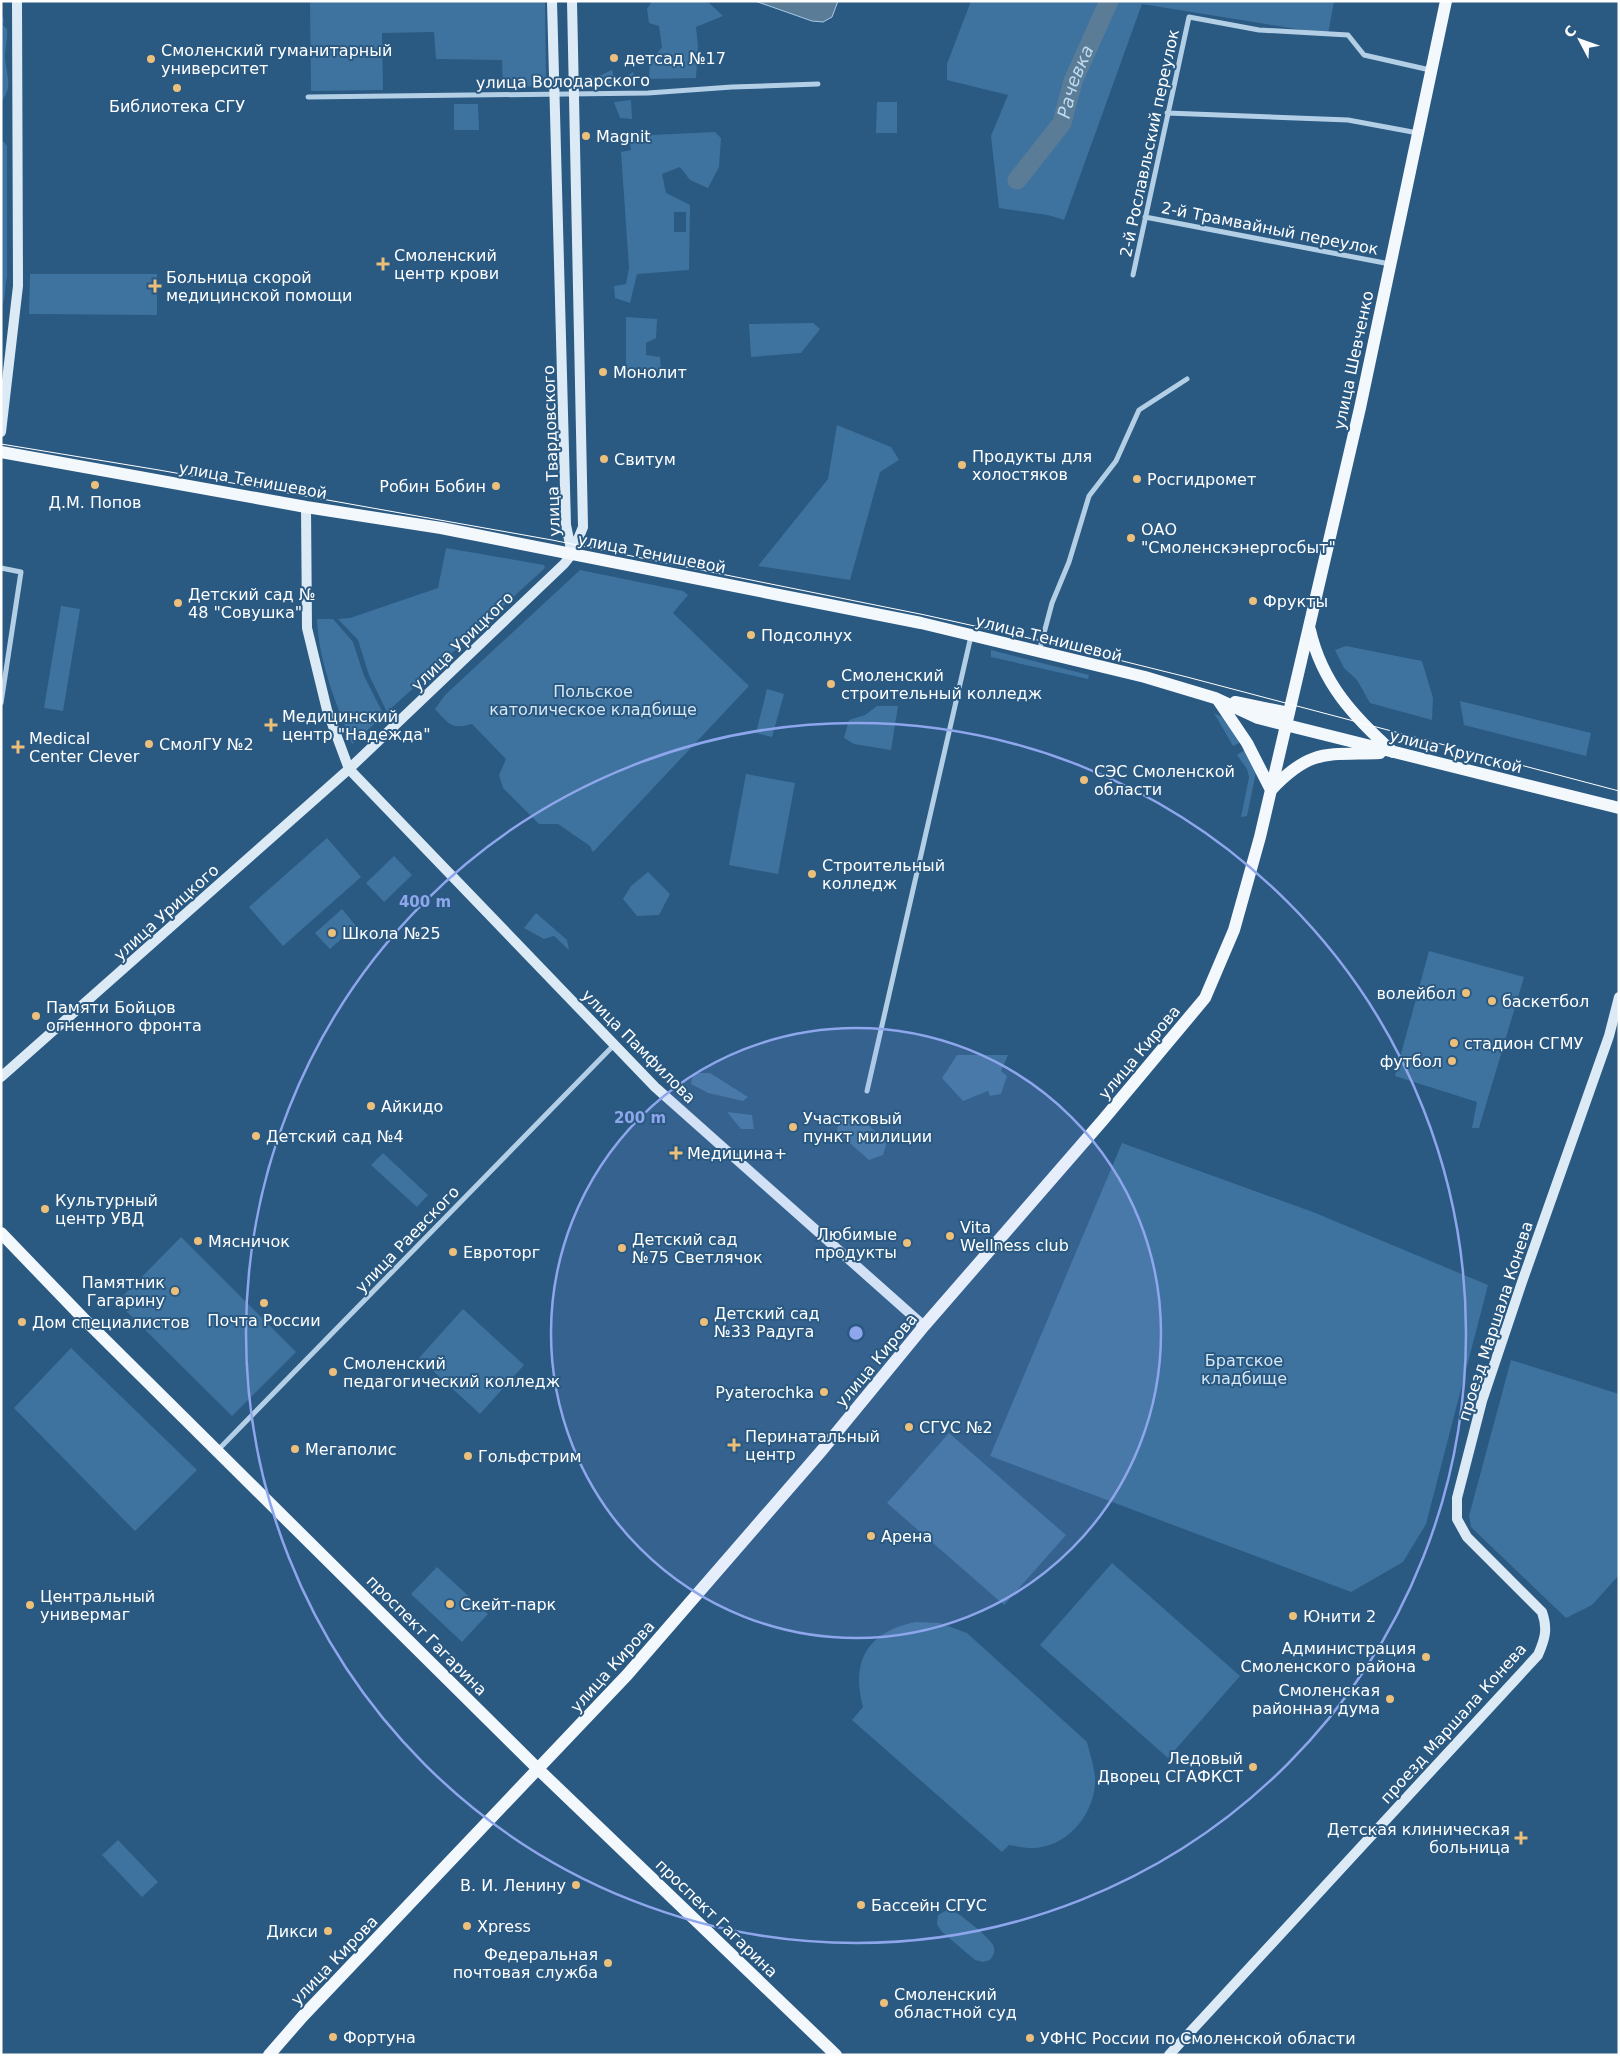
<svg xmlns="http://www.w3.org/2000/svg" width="1620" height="2056" viewBox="0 0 1620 2056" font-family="'DejaVu Sans',sans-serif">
	<rect width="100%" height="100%" fill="#2a5982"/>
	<path fill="#3f739f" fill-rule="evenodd" d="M 310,1 L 545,1 L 546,86 L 503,87 L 502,60 L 436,59 L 434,32 L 382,33 L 383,90 L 311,91 Z
		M 652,1 L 707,1 L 723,16 L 696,27 L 698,45 L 696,78 L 649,79 L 650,63 L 662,47 L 659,26 L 649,23 L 647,9 Z
		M 971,1 L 1334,1 L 1328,34 L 1142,4 L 1064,220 L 1048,215 L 999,208 L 991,136 L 1008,95 L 947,80 L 947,64 Z
		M 1,14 L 4,19 L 3,25 L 7,29 C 8,39 5,48 5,57 C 6,76 14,85 1,102 Z
		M 612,70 L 615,81 L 620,81 L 633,72 L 637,83 L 591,84 L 590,75 L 595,78 Z
		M 631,100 L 632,119 L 620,118 L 614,102 Z
		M 877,102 L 897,102 L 897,133 L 876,133 Z
		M 454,104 L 478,104 L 479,130 L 454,130 Z
		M 715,132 L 721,138 L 719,167 L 708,188 L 690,180 L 680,167 L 662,174 L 666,193 L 690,205 L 689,270 L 637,274 L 630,303 L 615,298 L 614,286 L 626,284 L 629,268 L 621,152 L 631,150 L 629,136 ZM 674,212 L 686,212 L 686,232 L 674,232 Z
		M 1,139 L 7,146 L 7,277 C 4,288 7,296 1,308 Z
		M 30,274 L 157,274 L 157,315 L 29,314 Z
		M 626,317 L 657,319 L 656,338 L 646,343 L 646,355 L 660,357 L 661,371 L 626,369 Z
		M 813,323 L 820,329 L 801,353 L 751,357 L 749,324 Z
		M 837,425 L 891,447 L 899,460 L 880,472 L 850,580 L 758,566 L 828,479 Z
		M 446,548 L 544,565 L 545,568 L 387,712 L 369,675 L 358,640 L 338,619 L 350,618 L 438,588 Z
		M 580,570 L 683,591 L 688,595 L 673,613 L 749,686 L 593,852 L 590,846 L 558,824 L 539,824 L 503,788 L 499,775 L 506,759 L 472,724 C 451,730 449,724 435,709 L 445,695 Z
		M 61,606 L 80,609 L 63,711 L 44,708 Z
		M 317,619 L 333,619 L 353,642 L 364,676 L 384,715 L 352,744 C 336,703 319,664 317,619 Z
		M 1346,646 L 1422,661 L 1433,698 L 1432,720 L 1370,703 L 1357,680 L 1344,668 L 1335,650 Z
		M 991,650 L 1089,675 L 1088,679 L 991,657 Z
		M 767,689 L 784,694 L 772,737 L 756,733 Z
		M 1460,701 L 1591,733 L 1586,756 L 1464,725 Z
		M 877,706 L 898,706 L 891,750 L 854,744 L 844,738 L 849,720 L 865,715 Z
		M 1214,713 L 1222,717 L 1241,742 L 1233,746 Z
		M 1245,750 L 1256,772 L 1247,816 L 1241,817 L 1249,777 L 1247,769 L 1237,755 Z
		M 746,774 L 795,783 L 778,874 L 729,865 Z
		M 327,838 L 361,877 L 283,946 L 249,907 Z
		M 394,856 L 412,875 L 384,902 L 366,883 Z
		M 648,872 L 670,894 L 659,915 L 637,916 L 623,899 L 631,886 Z
		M 342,909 L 356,926 L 330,949 L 315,933 Z
		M 536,913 L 567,940 L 569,950 L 554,936 L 544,939 L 524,928 Z
		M 1429,951 L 1524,977 L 1479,1128 L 1472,1128 L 1477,1102 L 1395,1076 Z
		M 957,1055 L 1008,1055 L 1001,1071 L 1007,1076 L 1001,1094 L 990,1096 L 988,1091 L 963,1101 L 942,1078 Z
		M 693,1073 L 710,1073 L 748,1097 L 743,1101 L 708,1093 L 691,1084 Z
		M 727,1112 L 752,1115 L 754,1129 L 741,1129 Z
		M 855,1113 L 887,1142 L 883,1155 L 869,1160 L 837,1132 L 839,1119 Z
		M 1122,1143 L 1313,1212 L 1488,1285 L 1426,1524 L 1403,1562 L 1351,1592 L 990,1456 Z
		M 383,1153 L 428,1195 L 417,1207 L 371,1165 Z
		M 181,1237 L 296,1352 L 232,1416 L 117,1302 Z
		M 463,1309 L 524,1365 L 480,1414 L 419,1358 Z
		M 71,1348 L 197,1470 L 135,1531 L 14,1408 Z
		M 1511,1360 L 1619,1394 L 1619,1575 L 1592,1605 L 1566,1618 L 1471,1527 L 1469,1516 Z
		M 949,1433 L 1066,1535 L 1004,1605 L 887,1503 Z
		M 1112,1563 L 1240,1676 L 1168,1758 L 1040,1645 Z
		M 437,1567 L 488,1614 L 462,1642 L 411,1594 Z
		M 916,1622 L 940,1623 L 967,1633 L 1087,1742 C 1090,1755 1096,1771 1095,1784 C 1093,1816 1066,1848 1032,1848 C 1025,1848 1016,1846 1009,1845 L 1002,1852 L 852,1720 L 863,1707 C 850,1660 869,1631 916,1622 Z
		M 118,1840 L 158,1882 L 142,1897 L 102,1855 Z
		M 949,1909 C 957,1911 989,1937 993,1945 C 996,1950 994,1955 990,1960 L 983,1962 L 975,1960 L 941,1931 L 937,1924 L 938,1915 Z"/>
	<path fill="#5a7c97" stroke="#a8cbe6" d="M 755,1 L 838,1 L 832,17 L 823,22 L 812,21 Z"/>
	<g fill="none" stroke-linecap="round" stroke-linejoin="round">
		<path stroke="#5a7c97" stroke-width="19" id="s1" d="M 1017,180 L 1062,123 L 1073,81 L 1109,1"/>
		<path stroke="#b3cfe6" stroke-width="5" d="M 308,97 L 648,93 L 732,87 L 818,84
			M 1167,113 L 1348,120 L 1418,133
			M 1145,217 L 1390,264
			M 1133,275 L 1189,17 L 1259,30 L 1348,35 L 1364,55 L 1430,70
			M 1,568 L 21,572 L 1,703
			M 1039,652 L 1052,603 L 1069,562 L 1089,496 L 1116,461 L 1139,410 L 1187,379
			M 867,1091 L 971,636
			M 218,1450 L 614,1045"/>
		<path stroke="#dceaf6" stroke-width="10" d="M 552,1 L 566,525 L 572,554
			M 1,432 L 18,286 L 17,1
			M 306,507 L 307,628 L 327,710 L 349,769 L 655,1087 L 924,1326
			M 1,1077 L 349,769 L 564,564 L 572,554 L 583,527 L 572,1
			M 1169,2055 L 1538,1655 C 1545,1639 1548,1629 1542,1612 L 1467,1537 L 1457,1519 L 1457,1498 L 1482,1401 L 1522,1282 L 1609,1036 L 1619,997"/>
		<path stroke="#f3f8fd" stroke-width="12" d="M 1,452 L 306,507 L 441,528 L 921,623 L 1145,677 L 1215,698 L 1258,718 L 1619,808
			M 1310,630 C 1322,683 1354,717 1393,752
			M 1218,700 L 1247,743 L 1271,790
			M 1235,702 L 1289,713
			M 1272,789 C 1311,748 1327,755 1380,753
			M 1,1233 L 83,1318 L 538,1769 L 836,2055
			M 269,2055 L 303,2016 L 627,1675 L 823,1449 L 924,1326 L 1103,1120 L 1205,998 L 1234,930 L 1260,837 L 1360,408 L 1446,1"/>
		<path stroke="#fff" stroke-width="1" d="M 1,444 L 159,470 L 552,540 L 925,615 L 1042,641 L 1187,677 L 1619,791"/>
	</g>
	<circle cx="856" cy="1333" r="305" fill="#8ea6ec" fill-opacity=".12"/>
	<g fill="none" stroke="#8ea6ec" stroke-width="2.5">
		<circle cx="856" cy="1333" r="305"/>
		<circle cx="856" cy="1333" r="610"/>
	</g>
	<g fill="#ecbf7b" stroke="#2a5982" stroke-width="2">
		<circle cx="614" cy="58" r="5"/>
		<circle cx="151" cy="59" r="5"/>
		<circle cx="177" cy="88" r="5"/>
		<circle cx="586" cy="136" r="5"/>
		<path d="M380.5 256.5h5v5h5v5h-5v5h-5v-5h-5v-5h5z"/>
		<path d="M152.5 278.5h5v5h5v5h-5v5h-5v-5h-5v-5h5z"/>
		<circle cx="603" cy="372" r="5"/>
		<circle cx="604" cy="459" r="5"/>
		<circle cx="962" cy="465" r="5"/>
		<circle cx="1137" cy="479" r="5"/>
		<circle cx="95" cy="485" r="5"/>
		<circle cx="496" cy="486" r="5"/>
		<circle cx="1131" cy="538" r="5"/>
		<circle cx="1253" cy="601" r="5"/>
		<circle cx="178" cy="603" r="5"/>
		<circle cx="751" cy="635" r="5"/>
		<circle cx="831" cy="684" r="5"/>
		<path d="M268.5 717.5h5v5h5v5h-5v5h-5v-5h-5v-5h5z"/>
		<circle cx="149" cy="744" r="5"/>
		<path d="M15.5 739.5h5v5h5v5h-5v5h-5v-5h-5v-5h5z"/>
		<circle cx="1084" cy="780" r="5"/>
		<circle cx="812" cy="874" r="5"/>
		<circle cx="332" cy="933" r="5"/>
		<circle cx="1466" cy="993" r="5"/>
		<circle cx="1492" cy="1001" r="5"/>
		<circle cx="36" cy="1016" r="5"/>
		<circle cx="1454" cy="1043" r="5"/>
		<circle cx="1452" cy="1061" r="5"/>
		<circle cx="371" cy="1106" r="5"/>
		<circle cx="793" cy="1127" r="5"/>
		<circle cx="256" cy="1136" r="5"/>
		<path d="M673.5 1145.5h5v5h5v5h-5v5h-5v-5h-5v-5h5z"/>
		<circle cx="45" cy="1209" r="5"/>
		<circle cx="950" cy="1236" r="5"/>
		<circle cx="198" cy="1241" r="5"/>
		<circle cx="907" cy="1243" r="5"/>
		<circle cx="622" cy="1248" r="5"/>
		<circle cx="453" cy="1252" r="5"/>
		<circle cx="175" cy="1291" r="5"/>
		<circle cx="264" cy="1303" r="5"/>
		<circle cx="22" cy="1322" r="5"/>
		<circle cx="704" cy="1322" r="5"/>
		<circle cx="333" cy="1372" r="5"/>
		<circle cx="824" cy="1392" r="5"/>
		<circle cx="909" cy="1427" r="5"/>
		<path d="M731.5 1437.5h5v5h5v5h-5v5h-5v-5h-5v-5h5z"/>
		<circle cx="295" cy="1449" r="5"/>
		<circle cx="468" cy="1456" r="5"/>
		<circle cx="871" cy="1536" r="5"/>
		<circle cx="450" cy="1604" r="5"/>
		<circle cx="30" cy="1605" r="5"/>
		<circle cx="1293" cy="1616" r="5"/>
		<circle cx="1426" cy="1657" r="5"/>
		<circle cx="1390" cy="1699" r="5"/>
		<circle cx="1253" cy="1767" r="5"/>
		<path d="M1518.5 1830.5h5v5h5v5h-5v5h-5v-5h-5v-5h5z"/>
		<circle cx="576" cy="1885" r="5"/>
		<circle cx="861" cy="1905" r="5"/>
		<circle cx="467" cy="1926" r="5"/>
		<circle cx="328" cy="1931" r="5"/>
		<circle cx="608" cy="1963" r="5"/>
		<circle cx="884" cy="2003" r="5"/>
		<circle cx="333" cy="2037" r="5"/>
		<circle cx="1030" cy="2038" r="5"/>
	</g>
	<g text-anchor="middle" stroke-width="4" stroke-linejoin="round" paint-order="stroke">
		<g font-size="16" fill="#fff" stroke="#2a5982" text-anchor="start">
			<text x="161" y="56">Смоленский гуманитарный<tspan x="161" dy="18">университет</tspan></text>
			<text x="624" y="64">детсад №17</text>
			<text x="177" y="112" text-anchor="middle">Библиотека СГУ</text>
			<text x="596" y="142">Magnit</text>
			<text x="394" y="261">Смоленский<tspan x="394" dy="18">центр крови</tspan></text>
			<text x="166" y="283">Больница скорой<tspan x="166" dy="18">медицинской помощи</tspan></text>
			<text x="613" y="378">Монолит</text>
			<text x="972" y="462">Продукты для<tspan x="972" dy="18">холостяков</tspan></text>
			<text x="614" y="465">Свитум</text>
			<text x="1147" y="485">Росгидромет</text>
			<text x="486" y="492" text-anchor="end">Робин Бобин</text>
			<text x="95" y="508" text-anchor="middle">Д.М. Попов</text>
			<text x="1141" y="535">ОАО<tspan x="1141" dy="18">"Смоленскэнергосбыт"</tspan></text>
			<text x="188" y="600">Детский сад №<tspan x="188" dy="18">48 "Совушка"</tspan></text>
			<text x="1263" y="607">Фрукты</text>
			<text x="761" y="641">Подсолнух</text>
			<text x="841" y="681">Смоленский<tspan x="841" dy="18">строительный колледж</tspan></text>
			<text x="282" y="722">Медицинский<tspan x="282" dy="18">центр "Надежда"</tspan></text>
			<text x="29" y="744">Medical<tspan x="29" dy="18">Center Clever</tspan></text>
			<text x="159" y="750">СмолГУ №2</text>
			<text x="1094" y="777">СЭС Смоленской<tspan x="1094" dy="18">области</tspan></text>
			<text x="822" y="871">Строительный<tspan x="822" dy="18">колледж</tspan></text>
			<text x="342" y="939">Школа №25</text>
			<text x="1456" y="999" text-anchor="end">волейбол</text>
			<text x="1502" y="1007">баскетбол</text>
			<text x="46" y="1013">Памяти Бойцов<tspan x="46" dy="18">огненного фронта</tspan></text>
			<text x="1464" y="1049">стадион СГМУ</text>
			<text x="1442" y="1067" text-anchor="end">футбол</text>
			<text x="381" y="1112">Айкидо</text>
			<text x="803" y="1124">Участковый<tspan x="803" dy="18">пункт милиции</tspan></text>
			<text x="266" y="1142">Детский сад №4</text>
			<text x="687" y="1159">Медицина+</text>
			<text x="55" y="1206">Культурный<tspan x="55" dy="18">центр УВД</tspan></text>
			<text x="960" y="1233">Vita<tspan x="960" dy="18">Wellness club</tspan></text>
			<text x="897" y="1240" text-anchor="end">Любимые<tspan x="897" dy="18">продукты</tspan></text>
			<text x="632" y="1245">Детский сад<tspan x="632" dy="18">№75 Светлячок</tspan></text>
			<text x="208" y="1247">Мясничок</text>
			<text x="463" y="1258">Евроторг</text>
			<text x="165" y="1288" text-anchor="end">Памятник<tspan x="165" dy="18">Гагарину</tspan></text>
			<text x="714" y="1319">Детский сад<tspan x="714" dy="18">№33 Радуга</tspan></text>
			<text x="264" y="1326" text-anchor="middle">Почта России</text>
			<text x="32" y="1328">Дом специалистов</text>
			<text x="343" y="1369">Смоленский<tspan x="343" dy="18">педагогический колледж</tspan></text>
			<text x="814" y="1398" text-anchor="end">Pyaterochka</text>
			<text x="919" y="1433">СГУС №2</text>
			<text x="745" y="1442">Перинатальный<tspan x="745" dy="18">центр</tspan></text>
			<text x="305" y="1455">Мегаполис</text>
			<text x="478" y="1462">Гольфстрим</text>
			<text x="881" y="1542">Арена</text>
			<text x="40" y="1602">Центральный<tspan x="40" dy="18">универмаг</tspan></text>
			<text x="460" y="1610">Скейт-парк</text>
			<text x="1303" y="1622">Юнити 2</text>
			<text x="1416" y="1654" text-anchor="end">Администрация<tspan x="1416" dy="18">Смоленского района</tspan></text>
			<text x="1380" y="1696" text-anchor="end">Смоленская<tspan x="1380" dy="18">районная дума</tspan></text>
			<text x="1243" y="1764" text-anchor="end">Ледовый<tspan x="1243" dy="18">Дворец СГАФКСТ</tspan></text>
			<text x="1510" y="1835" text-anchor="end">Детская клиническая<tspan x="1510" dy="18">больница</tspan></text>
			<text x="566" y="1891" text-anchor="end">В. И. Ленину</text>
			<text x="871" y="1911">Бассейн СГУС</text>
			<text x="477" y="1932">Xpress</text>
			<text x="318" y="1937" text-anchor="end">Дикси</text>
			<text x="598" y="1960" text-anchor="end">Федеральная<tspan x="598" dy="18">почтовая служба</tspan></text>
			<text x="894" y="2000">Смоленский<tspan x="894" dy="18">областной суд</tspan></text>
			<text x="343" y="2043">Фортуна</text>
			<text x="1040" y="2044">УФНС России по Смоленской области</text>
		</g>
		<g font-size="16" fill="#fff" stroke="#2a5982">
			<text transform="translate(563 81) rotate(-1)" y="6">улица Володарского</text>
			<text transform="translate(1149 143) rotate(-78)" y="6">2-й Рославльский переулок</text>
			<text transform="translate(1270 228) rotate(11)" y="6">2-й Трамвайный переулок</text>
			<text transform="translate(1353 360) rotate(-78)" y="6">улица Шевченко</text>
			<text transform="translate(551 451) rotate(-92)" y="6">улица Твардовского</text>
			<text transform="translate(253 480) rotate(10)" y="6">улица Тенишевой</text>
			<text transform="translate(652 553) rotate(11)" y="6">улица Тенишевой</text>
			<text transform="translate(1049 638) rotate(14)" y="6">улица Тенишевой</text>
			<text transform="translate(462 641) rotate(-44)" y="6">улица Урицкого</text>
			<text transform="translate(1456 751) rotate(14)" y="6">улица Крупской</text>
			<text transform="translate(166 912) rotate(-42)" y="6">улица Урицкого</text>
			<text transform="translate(639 1046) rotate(45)" y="6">улица Памфилова</text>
			<text transform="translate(1139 1052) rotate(-50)" y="6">улица Кирова</text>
			<text transform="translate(407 1239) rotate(-46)" y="6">улица Раевского</text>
			<text transform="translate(1495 1321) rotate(-72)" y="6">проезд Маршала Конева</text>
			<text transform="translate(876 1360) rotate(-50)" y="6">улица Кирова</text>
			<text transform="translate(427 1635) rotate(45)" y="6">проспект Гагарина</text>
			<text transform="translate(612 1666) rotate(-48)" y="6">улица Кирова</text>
			<text transform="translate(1453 1723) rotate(-48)" y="6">проезд Маршала Конева</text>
			<text transform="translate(717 1918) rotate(44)" y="6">проспект Гагарина</text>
			<text transform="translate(334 1960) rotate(-46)" y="6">улица Кирова</text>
		</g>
		<g font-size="16" fill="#d6e7f5" stroke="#2a5982">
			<text x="593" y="697">Польское<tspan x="593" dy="18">католическое кладбище</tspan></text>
			<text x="1244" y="1366">Братское<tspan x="1244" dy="18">кладбище</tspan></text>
		</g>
		<g font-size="18" font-style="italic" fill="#bed9ed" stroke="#2a5982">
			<text dy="6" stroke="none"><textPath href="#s1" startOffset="116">Рачевка</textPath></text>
		</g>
	</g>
	<circle cx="856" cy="1333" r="8" fill="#8ea6ec" stroke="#2a5982" stroke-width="2.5"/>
	<g font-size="15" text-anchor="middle" font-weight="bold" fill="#8ea6ec" stroke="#2a5982" stroke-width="4" stroke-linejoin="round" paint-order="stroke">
		<text x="425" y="907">400 m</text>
		<text x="640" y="1123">200 m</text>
	</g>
	<rect width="1620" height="2056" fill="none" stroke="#ffffff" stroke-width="5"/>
	<g transform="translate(1580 40) rotate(311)" stroke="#2a5982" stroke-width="4" paint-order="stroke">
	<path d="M0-4L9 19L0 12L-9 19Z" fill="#ffffff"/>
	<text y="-8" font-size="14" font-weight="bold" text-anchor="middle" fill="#ffffff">С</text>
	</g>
</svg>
